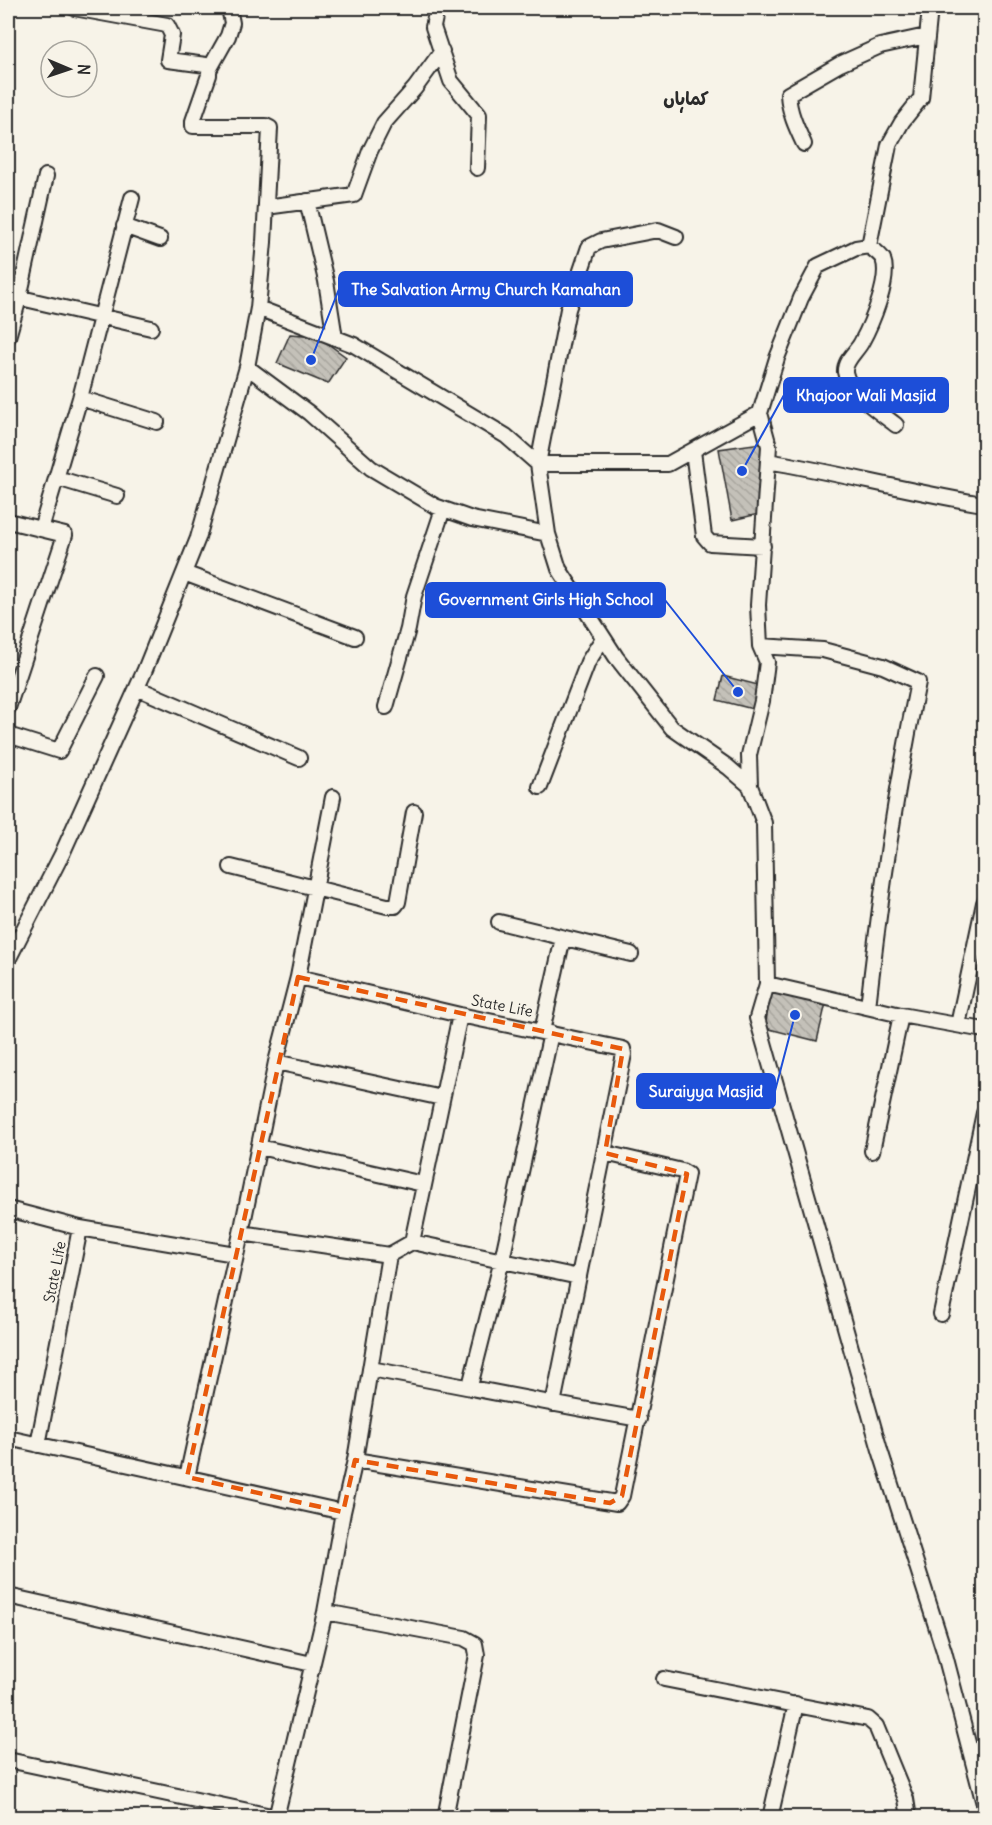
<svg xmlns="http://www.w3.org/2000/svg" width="992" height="1825" viewBox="0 0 992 1825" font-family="Delius,'Playpen Sans Arabic',sans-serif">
	<defs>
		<pattern id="building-back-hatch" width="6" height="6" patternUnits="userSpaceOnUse" patternTransform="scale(1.5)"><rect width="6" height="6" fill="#c4c1b9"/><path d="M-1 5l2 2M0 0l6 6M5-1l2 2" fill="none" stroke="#a9a69f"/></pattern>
	</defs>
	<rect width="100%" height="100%" fill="#f7f3e8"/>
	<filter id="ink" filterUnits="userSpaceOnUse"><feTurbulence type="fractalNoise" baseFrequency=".0167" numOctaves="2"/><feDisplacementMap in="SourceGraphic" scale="12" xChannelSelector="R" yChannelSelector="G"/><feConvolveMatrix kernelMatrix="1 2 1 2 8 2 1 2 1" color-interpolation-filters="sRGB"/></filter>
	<g filter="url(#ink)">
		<path fill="url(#building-back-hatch)" stroke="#2b2b2b" stroke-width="1.5" d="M 290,334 L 317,336 L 346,357 L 328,384 L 277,363 Z
			M 761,443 L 764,451 L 759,514 L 732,520 L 719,449 Z
			M 723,676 L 758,685 L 753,709 L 717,700 Z
			M 771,990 L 826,1003 L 817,1041 L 765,1028 Z"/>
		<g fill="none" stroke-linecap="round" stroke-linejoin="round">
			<g stroke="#2b2b2b" stroke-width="18">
				<path id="street" d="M 74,8 L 167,25 L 172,35 L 168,60 L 206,65 L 209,70
					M 437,8 L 433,27 L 451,81 L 479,115 L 477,168
					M 804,144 C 796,127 789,112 788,94 L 840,64 L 880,46 L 926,36
					M 307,201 L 326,281 L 335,338
					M 266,207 L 354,195 L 370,151 L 384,123 L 415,88 L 442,51
					M 124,226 L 160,239
					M 676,237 L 658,230 L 601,241 L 589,247 L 568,309 L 538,464 L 668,464 L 760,413
					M 869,246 L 889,145 L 902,122 L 921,98 L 930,8
					M 8,295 L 151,328
					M 258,308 L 354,345 L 506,436 L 538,464 L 548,534 L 559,569 L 616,657 L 672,728 L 728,767 L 750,786 L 764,823 L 767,984 L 757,1018 L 880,1450 L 944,1651 L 984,1804
					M 8,337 L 19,298 L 46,176
					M 247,367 L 309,413 L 371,468 L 435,506 L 472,519 L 548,534
					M 80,398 L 157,422
					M 693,451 L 704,536 L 710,543 L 763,546
					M 768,461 C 838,473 907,491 977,503
					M 57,478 L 117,496
					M 8,521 L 65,535 L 8,708
					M 41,529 L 80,398 L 132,198
					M 184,573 L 355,637
					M 760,646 L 823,650 L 883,666 L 918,682 C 896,789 880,898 868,1007
					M 137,688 L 299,758
					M 386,707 L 408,629 L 414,596 L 443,509
					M 8,735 L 59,751 L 97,676
					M 750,786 L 749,755 L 762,701 L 767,662 L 760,646 L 758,605 L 769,446 L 760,413 L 777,358 L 801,298 L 818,266 L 856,248 L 869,246 C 874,250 880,254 883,259 C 891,279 871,325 861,343 C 856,352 844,361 845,372 C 848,392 881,413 896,425
					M 540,787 L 588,662 L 603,638
					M 231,867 L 387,906 L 395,906 L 398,902 L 414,812
					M 499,922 L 631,954
					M 8,960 L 62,854 L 144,672 L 198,538 L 247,367 L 258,308 L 264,242 L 270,128 L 266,126 L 193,126 L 193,121 L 209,75 L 209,70 L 228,36 L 232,23 L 229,8
					M 298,977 L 460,1015 L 623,1049 L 624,1054 L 553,1404
					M 767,984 L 901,1015 L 984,1030
					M 958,1025 L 984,903
					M 542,1031 L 563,938
					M 276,1062 L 442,1098
					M 259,1147 L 423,1184
					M 872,1151 L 901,1015
					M 8,1209 L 80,1228 L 235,1254
					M 241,1233 L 389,1255
					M 412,1242 L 460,1015
					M 941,1314 L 984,1113
					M 370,1369 C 460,1385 549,1404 639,1419
					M 470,1386 L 502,1260 L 551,1033
					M 8,1438 L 343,1512
					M 38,1445 L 80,1228
					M 355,1460 L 617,1503 L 622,1496 L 687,1174 L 682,1171 L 605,1153
					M 187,1477 L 241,1233 L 276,1062 L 298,977 L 333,797
					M 8,1596 L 312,1664
					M 325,1612 L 464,1638 L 475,1644 L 477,1655 L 445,1818
					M 664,1679 L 868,1719 L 876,1726 L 906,1799 L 909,1818
					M 8,1760 L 276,1817
					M 276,1818 L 325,1612 L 343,1512 L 355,1460 L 389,1255 L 412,1242 L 579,1277
					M 770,1818 L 796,1704"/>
			</g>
			<use href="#street" stroke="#f7f3e8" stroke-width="14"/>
		</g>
	</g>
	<path fill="none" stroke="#e8590c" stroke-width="4.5" stroke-dasharray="12 8" stroke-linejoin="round" d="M 298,977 L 623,1049 L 605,1153 L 687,1174 L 622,1496 L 610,1503 L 355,1460 L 343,1512 L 187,1477 Z"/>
	<g text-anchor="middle" stroke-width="5" stroke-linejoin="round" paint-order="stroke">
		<g font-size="15" fill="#2b2b2b" stroke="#f7f3e8">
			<text transform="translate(502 1006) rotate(11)" y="5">State Life</text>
			<text transform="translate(55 1272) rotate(-79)" y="5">State Life</text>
		</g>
		<g font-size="18" font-weight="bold" fill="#2b2b2b" stroke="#f7f3e8">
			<text x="686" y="105">کماہاں</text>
		</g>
	</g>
	<path fill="none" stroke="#1d4ed8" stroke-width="2" d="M311 360L339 289M742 471L784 395M738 692L665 600M795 1015L775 1091"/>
	<g fill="#1d4ed8" stroke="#f7f3e8" stroke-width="2">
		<circle cx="311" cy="360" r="6"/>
		<circle cx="742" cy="471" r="6"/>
		<circle cx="738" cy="692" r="6"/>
		<circle cx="795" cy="1015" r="6"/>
	</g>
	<g fill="#1d4ed8" stroke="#1d4ed8" stroke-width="2">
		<rect x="339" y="272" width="293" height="34" rx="6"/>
		<rect x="784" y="378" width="164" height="34" rx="6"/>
		<rect x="426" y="583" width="239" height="34" rx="6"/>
		<rect x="637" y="1074" width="138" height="34" rx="6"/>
	</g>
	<g font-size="16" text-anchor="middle" font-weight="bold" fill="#fff">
		<text x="486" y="295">The Salvation Army Church Kamahan</text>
		<text x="866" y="401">Khajoor Wali Masjid</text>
		<text x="546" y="605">Government Girls High School</text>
		<text x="706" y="1097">Suraiyya Masjid</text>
	</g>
	<rect width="992" height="1825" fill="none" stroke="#f7f3e8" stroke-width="30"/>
	<rect x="15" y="15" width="962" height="1795" fill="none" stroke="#2b2b2b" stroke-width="2" filter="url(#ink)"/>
	<g transform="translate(69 69) rotate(92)"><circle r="28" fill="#f7f3e8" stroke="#a5a39c" stroke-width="1.5"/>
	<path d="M0-4.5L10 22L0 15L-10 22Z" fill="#2b2b2b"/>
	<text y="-9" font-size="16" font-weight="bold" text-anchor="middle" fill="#2b2b2b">N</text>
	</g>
</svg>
